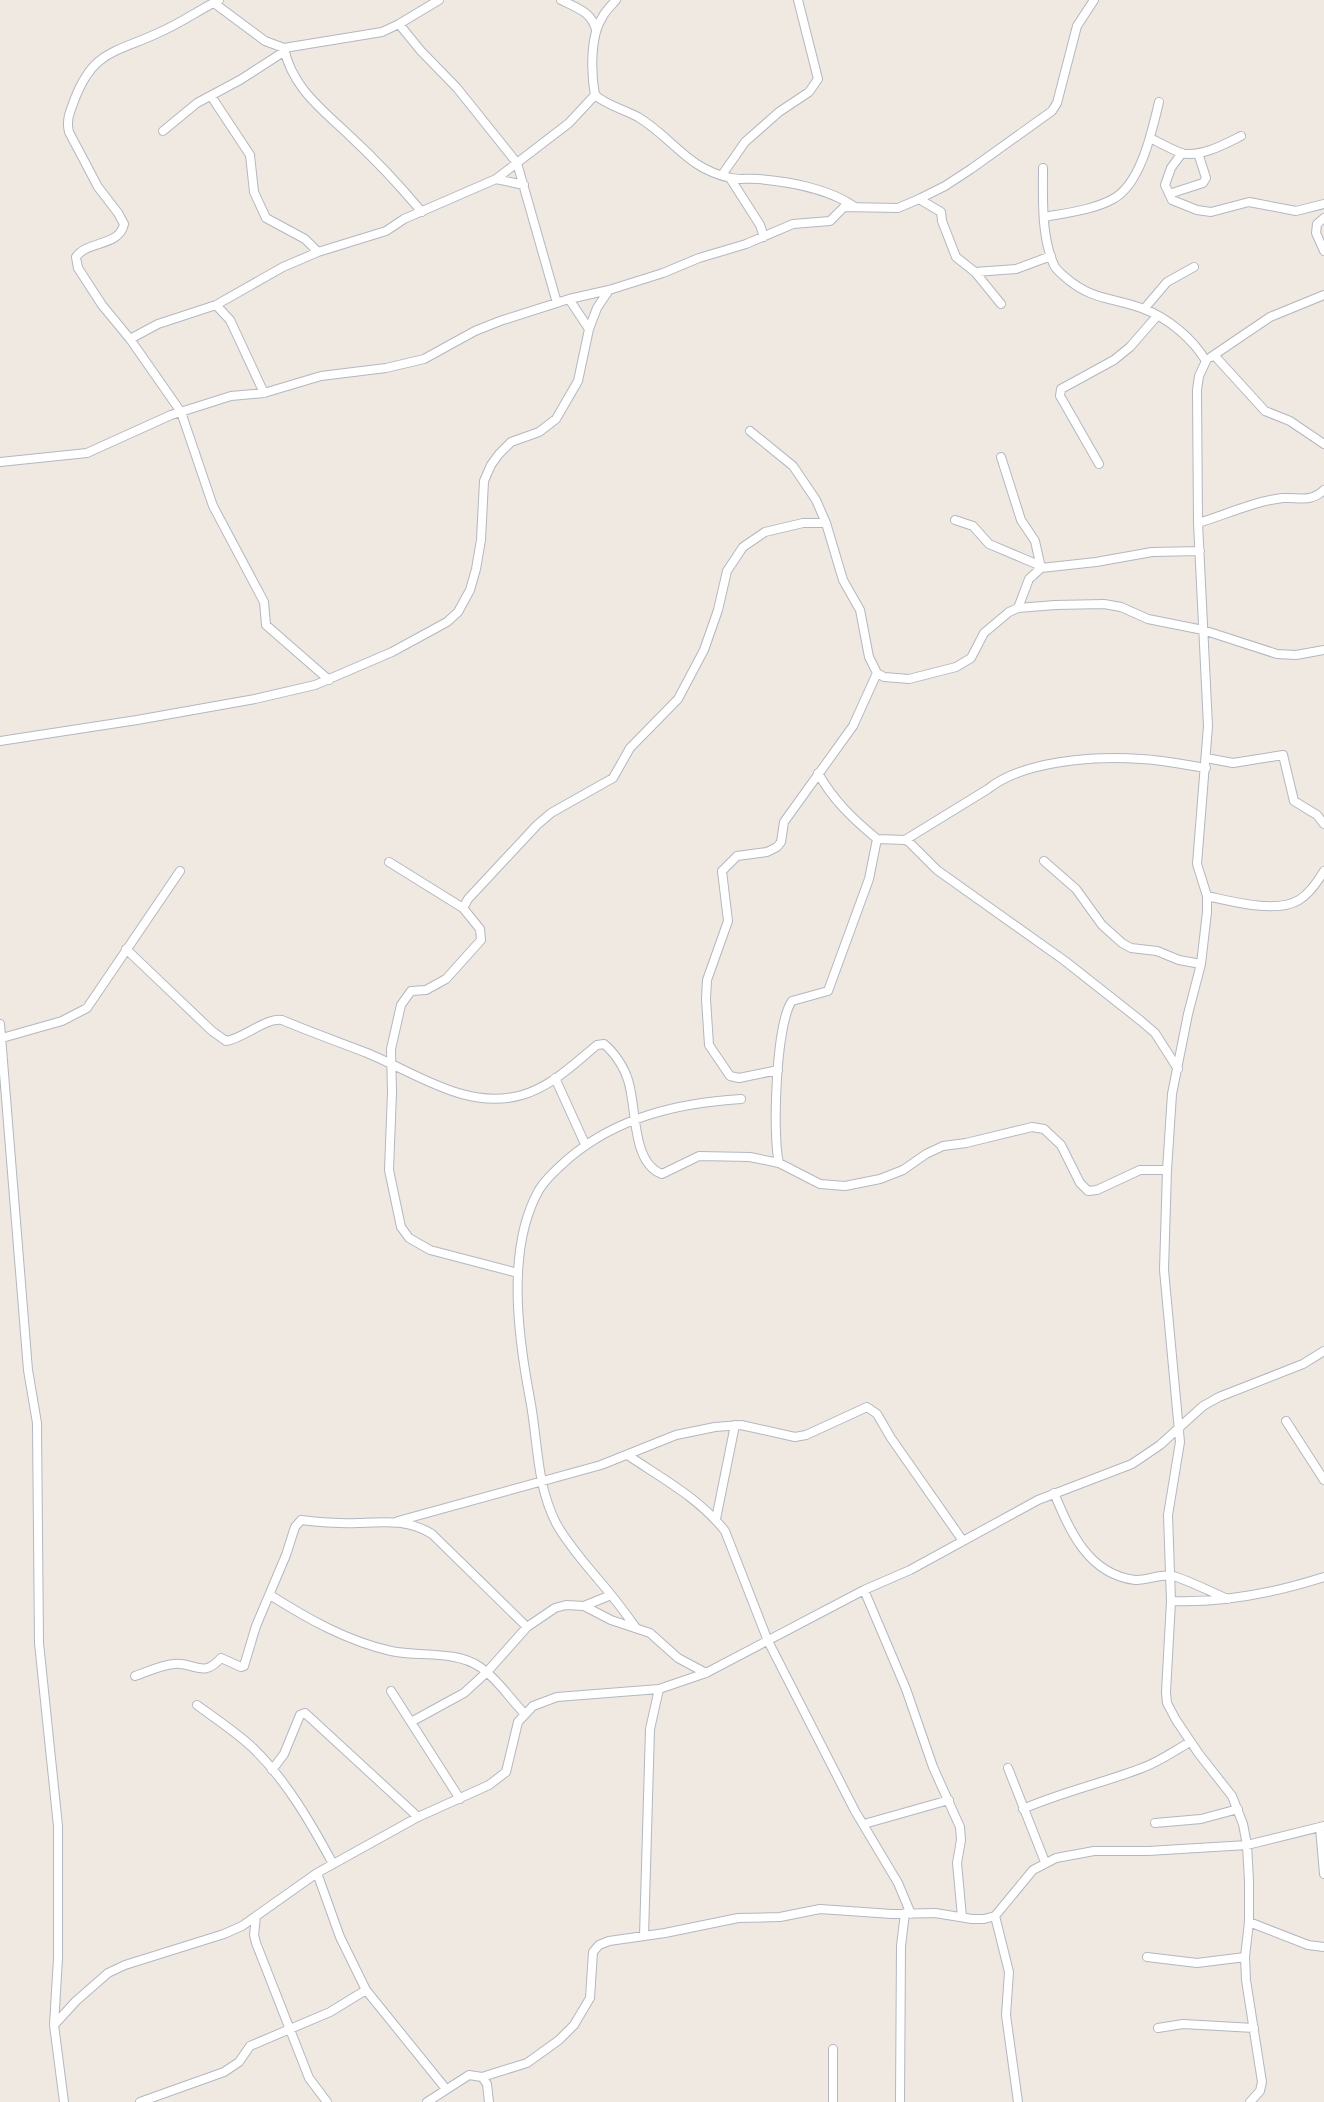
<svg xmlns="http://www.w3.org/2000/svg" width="1324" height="2102" viewBox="0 0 1324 2102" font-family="Quicksand,sans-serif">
	<rect width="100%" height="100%" fill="#efe9e1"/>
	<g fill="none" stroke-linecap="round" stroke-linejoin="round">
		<g stroke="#b4b7c1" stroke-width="10">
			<path id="street" d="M 219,0 C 199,10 179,24 158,33 C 115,53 93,50 74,101 C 70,112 66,120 69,132 L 98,187 L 118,213 L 124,224 C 119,247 88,240 76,257 L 78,268 L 102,305 L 130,339 L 181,412 L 213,506 L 264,602 L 266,625 L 329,680
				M 561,0 C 577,8 592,12 596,30
				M 616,0 C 611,6 605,11 602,18 C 590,36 591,74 595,95 C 608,106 623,109 638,117 C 673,138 687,169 731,178 C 739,180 749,178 758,179 C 790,182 828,188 855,207
				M 214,3 L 265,41 L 284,48 L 382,32 L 399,24 L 439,0
				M 399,24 L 421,51 L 457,88 L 517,163 L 557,303
				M 284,48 C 292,88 323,110 351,137 C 376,160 400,186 422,212
				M 211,96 L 250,155 L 254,192 L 266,218 L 305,239 L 318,252
				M 163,131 L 197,103 L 240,80 L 285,51
				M 1150,138 C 1160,143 1171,149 1181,153 C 1200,158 1225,144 1241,136
				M 1182,153 L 1171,168 L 1165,185 L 1172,200 L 1197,210 L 1211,212 L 1249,202 L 1296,211 L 1324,204
				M 1043,168 C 1043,199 1041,236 1054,265 C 1056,270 1061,273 1065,277 C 1092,301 1113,297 1144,309 C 1168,318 1193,339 1206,361 L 1199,376 L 1197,390 L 1198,523 L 1208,726 L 1197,864 L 1207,896 L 1207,912 L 1201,964 L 1188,1014 L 1172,1094 L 1167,1170 L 1164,1270 L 1180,1442 L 1168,1515 L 1171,1601 L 1166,1692 L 1167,1703 L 1176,1720 L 1199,1754 L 1232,1796 L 1243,1824 L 1247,1845 L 1249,1881 L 1249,1922 L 1245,1957 L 1246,1980 L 1262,2082 L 1260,2091 L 1250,2102
				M 722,175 L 745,142 L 779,112 L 809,92 L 818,79 L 798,0
				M 730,178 L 760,225 L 764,237
				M 496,179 L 524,185
				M 1169,194 L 1203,183 L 1206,178 L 1198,153
				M 919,199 L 941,212 L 942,221 L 956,257 L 975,272 L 1001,304
				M 1044,217 C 1066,213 1093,210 1113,199 C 1141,184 1152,131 1159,102
				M 1324,218 L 1317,224 L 1316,233 L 1324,251
				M 975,272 L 1016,269 L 1051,256
				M 569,299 L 589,329
				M 216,305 L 230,320 L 264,393
				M 1144,309 L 1167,282 L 1194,267
				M 130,339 L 158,324 L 216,305 L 283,267 L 318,252 L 386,231 L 404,219 L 496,179 L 569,123 L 595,95
				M 1214,355 L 1265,411 L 1290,421 L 1324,444
				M 1211,357 L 1270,317 L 1324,295
				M 750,431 L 793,466 L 816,500 L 826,523 L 843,580 L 860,610 L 869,657 L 877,673 L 884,677 L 909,679 L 956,667 L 971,658 L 984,633 L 1009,612 L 1018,608 L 1055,605 L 1104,604 L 1121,607 L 1148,619 L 1203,630 L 1277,654 L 1296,655 L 1324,650
				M 1001,457 L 1021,520 L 1035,541 L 1041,568
				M 0,462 L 87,453 L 171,415 L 231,396 L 264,393 L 321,376 L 386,368 L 424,359 L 475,331 L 500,321 L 569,299 L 609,290 L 663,273 L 699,258 L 746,244 L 793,224 L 830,221 L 844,207 L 898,208 L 919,199 L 945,186 L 971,169 L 1052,111 L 1057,103 L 1077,26 L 1094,0
				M 1099,464 L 1063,401 L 1060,396 L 1061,389 L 1114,360 L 1130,347 L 1157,316
				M 955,520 L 973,526 L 989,544 L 1041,566
				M 1198,523 C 1225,515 1255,501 1283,498 C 1300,497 1310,503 1324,490
				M 1018,608 L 1029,579 L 1041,568 L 1096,562 L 1152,552 L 1200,551
				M 0,741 L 137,720 L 255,699 L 315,685 L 392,652 L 447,622 L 458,612 L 470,590 L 476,569 L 481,540 L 484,481 L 491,465 L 499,454 L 511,442 L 539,432 L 556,419 L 578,381 L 589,329 L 597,308 L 609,290
				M 1206,758 L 1233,763 L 1283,755 L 1294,801 L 1317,815 L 1324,824
				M 877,839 L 905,840 L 909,842 L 937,870 L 1065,961 L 1141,1021 L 1155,1033 L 1178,1069
				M 905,840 L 988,789 C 1024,760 1096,756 1141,759 C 1163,760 1185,765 1206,768
				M 1044,861 L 1076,889 L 1102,925 L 1122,943 L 1131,948 L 1157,951 L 1179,960 L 1201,964
				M 389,862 L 463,908
				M 1207,896 C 1231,901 1276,914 1299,900 C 1309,894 1318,881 1324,871
				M 126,949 L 212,1031 L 226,1041 C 245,1038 264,1018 282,1020 C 310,1032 339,1042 367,1053 C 416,1073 467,1111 522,1095 C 551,1087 575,1063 597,1045 L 604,1044 C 614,1052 624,1067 628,1080 C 637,1106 631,1163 662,1174 L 699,1156 L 750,1157 L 779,1163 L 820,1184 L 845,1186 L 880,1179 L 903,1170 L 926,1154 L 943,1146 L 966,1143 L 1032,1127 L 1044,1129 L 1061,1145 L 1080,1183 L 1088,1191 L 1097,1190 L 1140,1170 L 1167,1170
				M 0,1024 L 28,1370 L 37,1423 L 39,1643 L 58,1826 L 58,1958 L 54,2025 L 64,2102
				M 2,1038 L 62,1021 L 87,1008 L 180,871
				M 778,1070 L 739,1078 L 730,1076 L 709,1045 L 706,999 L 707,980 L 728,921 L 722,871 L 737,856 L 767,852 L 777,847 L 781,842 L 784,822 L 853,726 L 877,673
				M 555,1078 L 585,1144
				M 779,1163 C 772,1135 776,1023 792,1001 L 828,991 L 869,879 L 877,839 C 853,819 833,800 818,773
				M 518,1273 L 430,1250 L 409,1238 L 401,1227 L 389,1170 L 392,1092 L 391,1049 L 401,1005 L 411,991 L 426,990 L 446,979 L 481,940 L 480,929 L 463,908 L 468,899 L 537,825 L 551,813 L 613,778 L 630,748 L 678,699 L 704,650 L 718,610 L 727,571 L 743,547 L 765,532 L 803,523 L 826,523
				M 1286,1421 L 1324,1480
				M 629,1456 C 663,1479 699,1498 725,1531 L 768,1641 L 855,1811 L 898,1883 L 911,1914
				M 1054,1493 C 1070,1531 1088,1574 1135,1580 C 1147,1581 1161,1573 1173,1576 C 1188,1580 1213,1593 1228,1599
				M 716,1519 L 735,1425
				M 398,1521 L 601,1465 L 676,1435 L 715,1427 L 741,1425 L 795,1437 L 806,1435 L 867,1407 L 877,1414 L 891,1438 L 963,1541
				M 864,1590 L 906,1689 L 933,1767 L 960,1827 L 961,1840 L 957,1863 L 962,1917
				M 270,1595 C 308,1619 347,1641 391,1651 C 419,1657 455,1650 480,1667 C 497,1678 510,1699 524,1713
				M 1171,1601 C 1224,1603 1274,1593 1324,1577
				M 584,1606 L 611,1595
				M 636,1628 C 624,1611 611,1594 597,1578 C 582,1560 567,1543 556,1523 C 536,1484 538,1440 530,1399 C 518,1336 506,1248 539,1190 C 546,1178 558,1168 568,1159 C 617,1117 678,1103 741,1099
				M 135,1676 C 147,1672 161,1665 174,1664 C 196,1662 202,1679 221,1658 L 241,1667 L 244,1666 L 256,1626 L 286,1555 L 295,1527 L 301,1520 C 319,1522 338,1524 357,1523 C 384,1522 408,1519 432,1534 L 527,1627
				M 391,1691 L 460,1799
				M 197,1705 C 216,1719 236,1732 253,1748 C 286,1780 311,1823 333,1864
				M 411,1722 L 464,1693 L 487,1672 L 527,1627 L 555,1608 L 566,1605 L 584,1606 L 611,1620 L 650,1633 L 678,1658 L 706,1673
				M 1008,1768 L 1045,1862
				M 272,1770 L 284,1754 L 300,1715 L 305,1713 L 418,1817
				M 1023,1809 C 1062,1792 1103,1783 1142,1768 C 1159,1762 1174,1751 1190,1742
				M 1155,1823 L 1201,1819 L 1238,1809
				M 864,1824 L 949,1800
				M 1320,1827 L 1324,1874
				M 317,1873 L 340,1937 L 366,1990 L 446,2089
				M 256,1916 L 254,1935 L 256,1943 L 309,2078 L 327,2102
				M 995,1916 L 1009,1972 L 1006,2015 L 1018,2102
				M 1249,1922 L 1308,1945 L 1324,1947
				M 644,1936 L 650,1729 L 659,1689
				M 1147,1957 L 1197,1963 L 1245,1957
				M 54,2025 L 76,2001 L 108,1973 L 125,1965 L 224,1934 L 242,1926 L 317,1873 L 418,1817 L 489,1785 L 506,1772 L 518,1722 L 533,1706 L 557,1697 L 659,1689 L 706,1673 L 864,1590 L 910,1570 L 1038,1500 L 1132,1464 L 1160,1445 L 1203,1406 L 1219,1397 L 1303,1364 L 1324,1351
				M 1158,2028 L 1183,2024 L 1254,2028
				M 482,2077 L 527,2063 L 559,2040 L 574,2025 L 590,1998 L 593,1952 L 599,1945 L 609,1941 L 665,1933 L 738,1918 L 780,1917 L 820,1909 L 892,1914 L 935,1913 L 972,1919 L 984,1919 L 995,1916 L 1033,1870 L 1056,1858 L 1094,1851 L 1148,1851 L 1247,1845 L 1324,1826
				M 140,2102 L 224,2072 L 239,2062 L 250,2046 L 330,2012 L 366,1990
				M 427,2102 L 469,2075 L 482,2077 L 487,2084 L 489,2102
				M 833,2102 L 833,2049
				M 900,2102 L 901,1946 L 905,1913"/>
		</g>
		<use href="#street" stroke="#fff" stroke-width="8"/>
	</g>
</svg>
